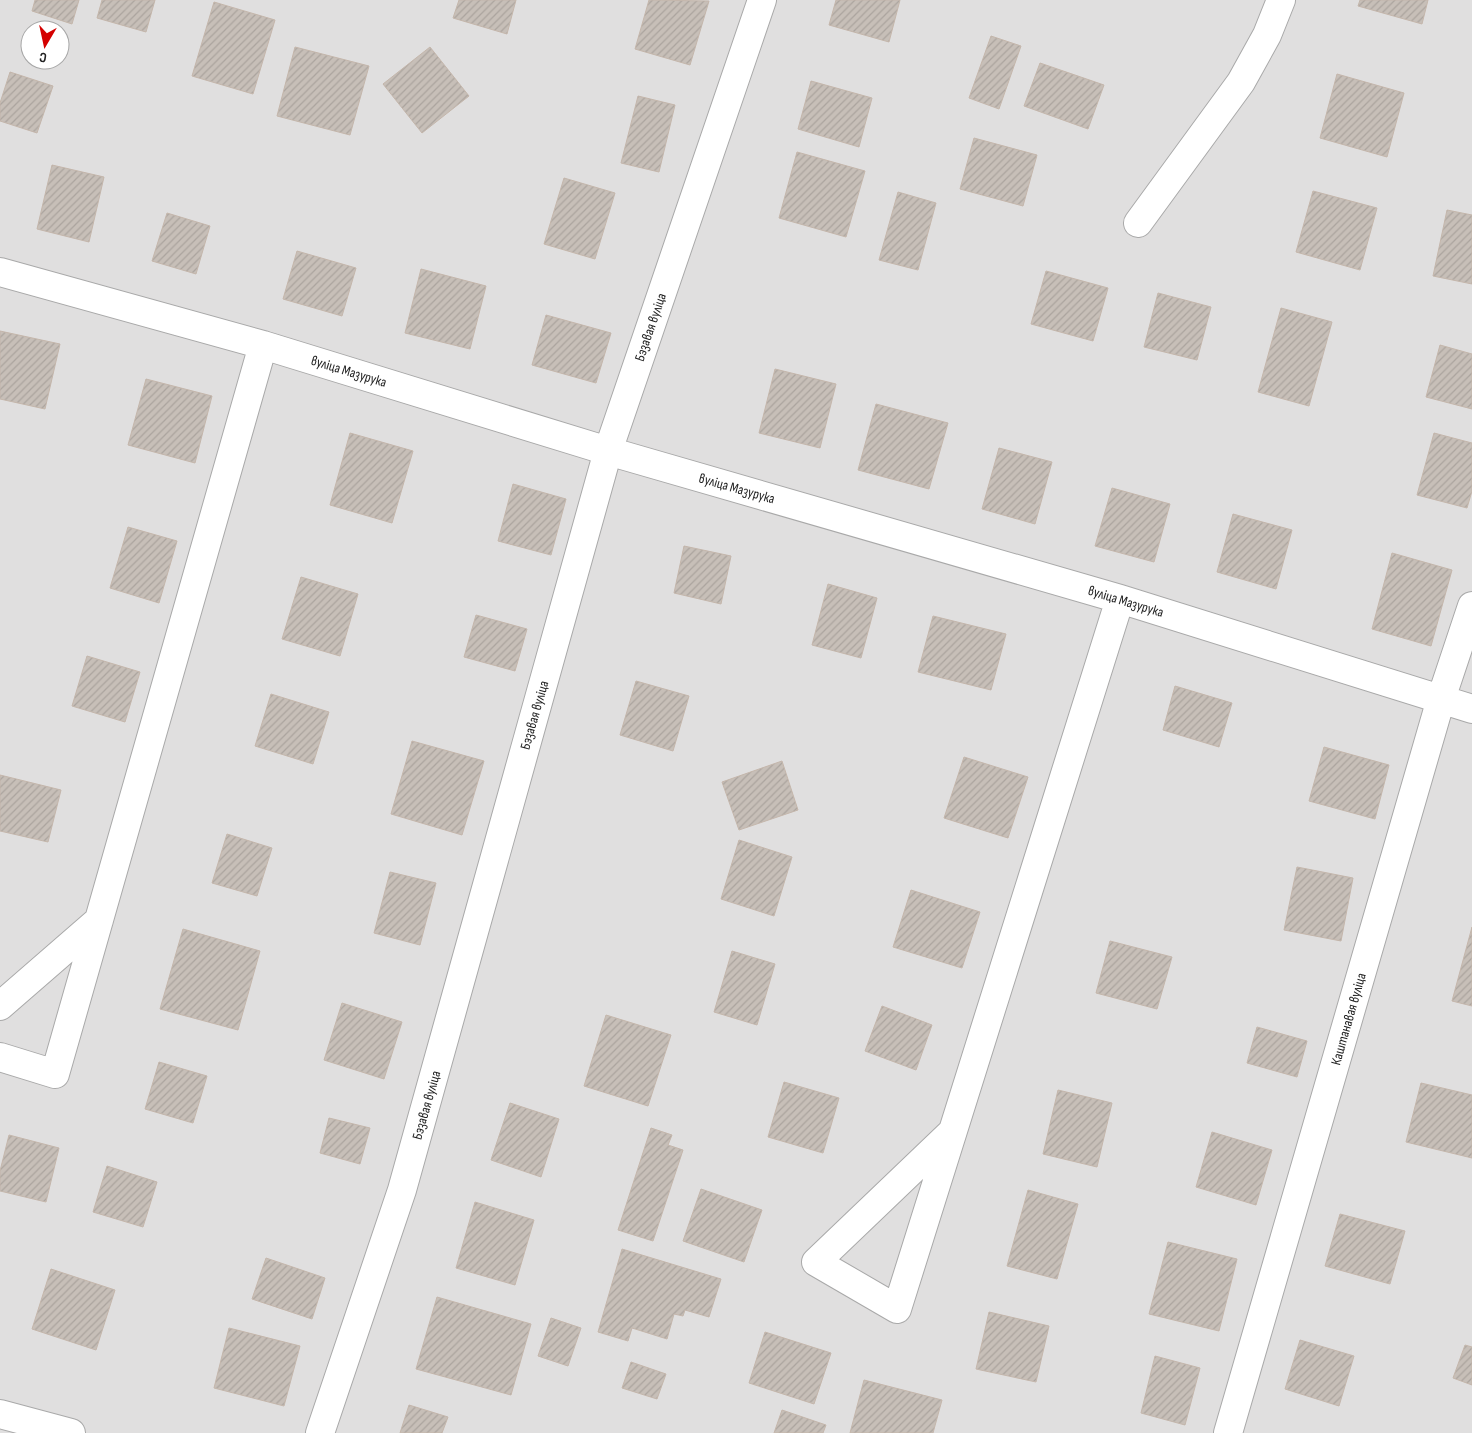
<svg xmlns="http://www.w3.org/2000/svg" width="1472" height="1433" viewBox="0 0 1472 1433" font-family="'Sofia Sans Condensed',sans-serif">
	<defs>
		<pattern id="building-hatch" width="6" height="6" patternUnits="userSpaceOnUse" patternTransform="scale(1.25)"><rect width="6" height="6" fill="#c7bfb8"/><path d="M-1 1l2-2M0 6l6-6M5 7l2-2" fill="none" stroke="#aba49e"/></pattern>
	</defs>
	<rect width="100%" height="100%" fill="#f2efe9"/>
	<path fill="#e0dfdf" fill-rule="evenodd" d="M 0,0 L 1472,0 L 1472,1433 L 0,1433 ZM 30,30 L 60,30 L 60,60 L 30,60 Z"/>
	<path fill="url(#building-hatch)" stroke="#c4b6ab" d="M 35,0 L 79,0 L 72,24 L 32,11 Z
		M 102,0 L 155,0 L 146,32 L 97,18 Z
		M 459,0 L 516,0 L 507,34 L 453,18 Z
		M 649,0 L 709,1 L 690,65 L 635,49 Z
		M 836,0 L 900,0 L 889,42 L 829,25 Z
		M 1360,0 L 1428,0 L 1422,24 L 1358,6 Z
		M 214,2 L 275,20 L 253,94 L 192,76 Z
		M 991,36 L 1021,46 L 999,109 L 969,98 Z
		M 295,47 L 369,66 L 350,135 L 277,116 Z
		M 430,47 L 469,96 L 422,133 L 383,84 Z
		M 1040,63 L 1104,85 L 1088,129 L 1024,106 Z
		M 10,72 L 53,86 L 37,133 L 0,121 L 0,103 Z
		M 1337,74 L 1404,93 L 1387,157 L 1320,138 Z
		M 811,81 L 872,98 L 859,147 L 798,129 Z
		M 638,96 L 675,105 L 659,172 L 621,163 Z
		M 974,138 L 1037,155 L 1023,206 L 960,189 Z
		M 797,152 L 865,171 L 846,237 L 779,218 Z
		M 52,165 L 104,177 L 89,242 L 37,229 Z
		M 564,178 L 615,193 L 595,259 L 544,244 Z
		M 1313,191 L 1377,208 L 1360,270 L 1296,252 Z
		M 898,192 L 936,203 L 918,270 L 879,260 Z
		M 1447,210 L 1472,215 L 1472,284 L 1433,276 Z
		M 167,213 L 210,226 L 196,274 L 152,261 Z
		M 297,251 L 356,268 L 342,316 L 283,299 Z
		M 421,269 L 486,286 L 470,349 L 405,333 Z
		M 1046,271 L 1108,288 L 1093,341 L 1031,324 Z
		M 1158,293 L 1211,307 L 1197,360 L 1144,347 Z
		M 1281,308 L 1332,322 L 1309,406 L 1258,392 Z
		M 546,315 L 611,333 L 596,383 L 532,365 Z
		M 0,331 L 60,344 L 45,409 L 0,399 Z
		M 1440,345 L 1472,354 L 1472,409 L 1426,397 Z
		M 775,369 L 836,384 L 820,448 L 759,433 Z
		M 146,379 L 212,396 L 195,463 L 128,445 Z
		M 876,404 L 948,423 L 929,489 L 858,470 Z
		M 350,433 L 413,451 L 392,523 L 330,505 Z
		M 1434,433 L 1472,443 L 1472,491 L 1467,508 L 1417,495 Z
		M 999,448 L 1052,462 L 1035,524 L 982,509 Z
		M 513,484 L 566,499 L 551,555 L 498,541 Z
		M 1112,488 L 1170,504 L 1154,562 L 1095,546 Z
		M 1233,514 L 1292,530 L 1276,589 L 1217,572 Z
		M 128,527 L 177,541 L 159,603 L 110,588 Z
		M 684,546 L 731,556 L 721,604 L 674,593 Z
		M 1392,553 L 1452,570 L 1431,646 L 1372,629 Z
		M 301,577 L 358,594 L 340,656 L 282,639 Z
		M 828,584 L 877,598 L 861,658 L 812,645 Z
		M 476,615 L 527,629 L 515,671 L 464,657 Z
		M 933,616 L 1006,634 L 991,690 L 918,672 Z
		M 87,656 L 140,672 L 125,722 L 72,706 Z
		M 636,681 L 689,696 L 673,751 L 620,735 Z
		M 1175,686 L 1232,703 L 1219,747 L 1163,730 Z
		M 271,694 L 329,712 L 313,764 L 255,746 Z
		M 412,741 L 484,761 L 462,835 L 391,814 Z
		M 1324,747 L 1389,765 L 1375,819 L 1309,801 Z
		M 964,757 L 1028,777 L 1008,838 L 944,818 Z
		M 782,761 L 798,810 L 739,830 L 722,782 Z
		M 0,775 L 61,790 L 48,842 L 0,831 Z
		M 227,834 L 272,848 L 257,896 L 212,883 Z
		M 739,840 L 792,857 L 774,916 L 721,899 Z
		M 1297,867 L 1353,878 L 1341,941 L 1284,930 Z
		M 390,872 L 436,883 L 420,945 L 374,933 Z
		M 911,890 L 980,912 L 962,968 L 893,947 Z
		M 1472,927 L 1472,1006 L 1452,1001 Z
		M 183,929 L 260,951 L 238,1030 L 160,1009 Z
		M 1110,941 L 1172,957 L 1157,1009 L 1096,993 Z
		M 732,951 L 775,964 L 757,1025 L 714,1012 Z
		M 342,1003 L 402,1022 L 384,1079 L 324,1060 Z
		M 882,1006 L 932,1025 L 916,1070 L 865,1051 Z
		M 606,1015 L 671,1035 L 648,1106 L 584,1086 Z
		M 1257,1027 L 1307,1041 L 1297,1077 L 1247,1063 Z
		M 159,1062 L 207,1076 L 193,1123 L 145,1109 Z
		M 784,1082 L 839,1098 L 823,1153 L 768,1137 Z
		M 1421,1083 L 1472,1095 L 1472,1158 L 1406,1142 Z
		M 1058,1090 L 1112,1103 L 1097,1167 L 1043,1154 Z
		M 510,1103 L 559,1119 L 541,1177 L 491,1160 Z
		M 329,1118 L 370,1128 L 360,1164 L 320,1153 Z
		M 651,1128 L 672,1135 L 668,1145 L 683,1150 L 653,1241 L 618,1230 Z
		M 1212,1132 L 1272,1150 L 1256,1205 L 1196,1187 Z
		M 9,1135 L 59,1148 L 46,1202 L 0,1191 L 0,1171 Z
		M 107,1166 L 157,1182 L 143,1227 L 93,1212 Z
		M 701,1189 L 762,1210 L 744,1262 L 683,1241 Z
		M 1028,1190 L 1078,1204 L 1057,1279 L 1007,1266 Z
		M 475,1202 L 534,1220 L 515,1285 L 456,1268 Z
		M 1340,1214 L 1405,1231 L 1390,1284 L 1325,1266 Z
		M 1168,1242 L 1237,1259 L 1219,1331 L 1149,1314 Z
		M 622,1249 L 721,1279 L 709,1317 L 685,1310 L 683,1316 L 674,1314 L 667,1339 L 632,1328 L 628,1341 L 598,1332 Z
		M 266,1258 L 325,1278 L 312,1319 L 252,1299 Z
		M 51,1269 L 115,1290 L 96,1350 L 32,1329 Z
		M 437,1297 L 531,1324 L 511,1395 L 416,1369 Z
		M 989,1312 L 1049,1326 L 1036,1382 L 976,1369 Z
		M 551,1318 L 581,1328 L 568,1366 L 538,1356 Z
		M 229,1328 L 300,1346 L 284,1406 L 214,1388 Z
		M 765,1332 L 831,1353 L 814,1404 L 749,1383 Z
		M 1300,1340 L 1354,1356 L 1339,1406 L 1285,1389 Z
		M 1465,1345 L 1472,1347 L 1472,1385 L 1453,1378 Z
		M 1155,1356 L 1200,1368 L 1185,1425 L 1141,1413 Z
		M 631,1362 L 666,1374 L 657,1399 L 622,1388 Z
		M 864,1380 L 942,1400 L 933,1433 L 850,1433 Z
		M 409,1405 L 448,1417 L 442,1433 L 400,1433 Z
		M 782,1410 L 826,1425 L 823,1433 L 774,1433 Z"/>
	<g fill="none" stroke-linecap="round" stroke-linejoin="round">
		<g stroke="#a9a9a9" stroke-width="30">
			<path id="minor" d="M 1138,223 L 1241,82 L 1267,35 L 1281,0
				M 0,272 L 263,345 L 608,451 L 1120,599 L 1472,709
				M 0,1006 L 99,920
				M 0,1057 L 55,1074 L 263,345
				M 952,1132 L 816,1262 L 897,1309 L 1120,599
				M 0,1414 L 71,1433
				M 320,1433 L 402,1190 L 608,451 L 762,0
				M 1228,1433 L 1441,699 L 1472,606"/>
		</g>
		<use href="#minor" stroke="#fff" stroke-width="28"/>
	</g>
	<g text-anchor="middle" stroke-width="5" stroke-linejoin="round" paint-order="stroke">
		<g font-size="14" fill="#222" stroke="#fff">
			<text transform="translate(650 327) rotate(-71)" y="5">Бэзавая вуліца</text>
			<text transform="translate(349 371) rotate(17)" y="5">вуліца Мазурука</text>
			<text transform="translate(737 488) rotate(16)" y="5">вуліца Мазурука</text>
			<text transform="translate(1126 601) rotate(17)" y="5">вуліца Мазурука</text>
			<text transform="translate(534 715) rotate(-74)" y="5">Бэзавая вуліца</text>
			<text transform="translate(1348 1019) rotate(-74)" y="5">Каштанавая вуліца</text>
			<text transform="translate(426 1105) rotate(-74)" y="5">Бэзавая вуліца</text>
		</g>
	</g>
	<g transform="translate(45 45) rotate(189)"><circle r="24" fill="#ffffff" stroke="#a7a7a7"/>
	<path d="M0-4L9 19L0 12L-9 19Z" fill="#d40000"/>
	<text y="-8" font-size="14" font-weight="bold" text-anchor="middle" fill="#222222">С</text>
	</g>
</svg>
